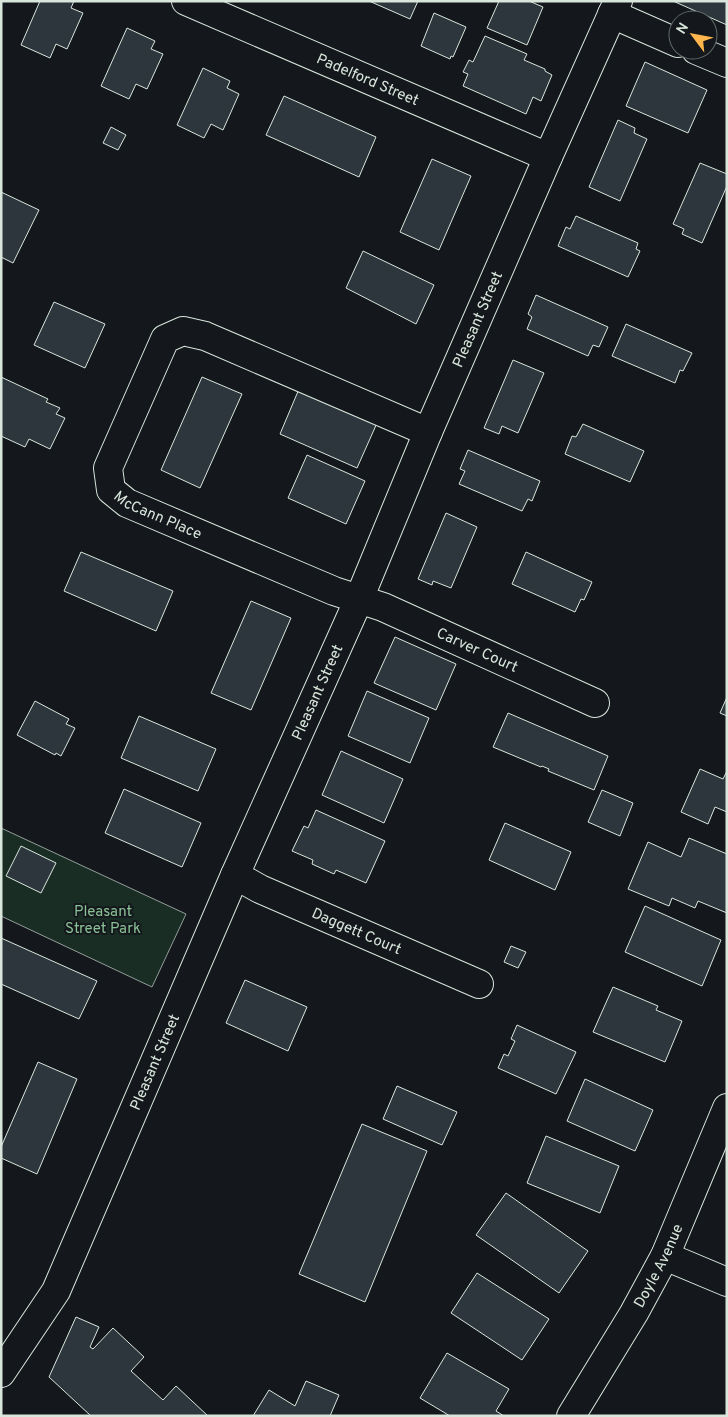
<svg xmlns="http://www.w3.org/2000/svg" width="728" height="1417" viewBox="0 0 728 1417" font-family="Overpass,sans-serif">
	<rect width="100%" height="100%" fill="#14181c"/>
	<path fill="#1a2d24" stroke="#939e99" d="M 1,828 L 186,914 L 152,987 L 1,916 Z"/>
	<path fill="#2c363c" stroke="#d8e6dc" d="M 40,1 L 74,1 L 71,8 L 83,13 L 67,49 L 56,44 L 50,58 L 21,45 Z
		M 369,1 L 418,1 L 410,19 Z
		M 499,1 L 529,1 L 543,7 L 527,45 L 487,28 Z
		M 673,1 L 727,1 L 727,25 Z
		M 434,13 L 466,27 L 453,57 L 451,56 L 450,59 L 421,46 Z
		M 127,28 L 155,41 L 151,49 L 163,54 L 147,89 L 136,84 L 129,99 L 101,86 Z
		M 485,36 L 527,54 L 524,60 L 545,69 L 545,71 L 552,75 L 541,101 L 533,97 L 526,114 L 463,86 L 468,74 L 463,72 L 469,60 L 473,62 Z
		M 645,62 L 707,90 L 688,133 L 626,106 Z
		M 203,68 L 230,81 L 227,88 L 239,94 L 223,130 L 211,124 L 204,138 L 177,125 Z
		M 284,96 L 376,137 L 359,177 L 266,135 Z
		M 618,120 L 635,128 L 634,133 L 647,139 L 620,201 L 589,187 Z
		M 111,127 L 126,135 L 118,150 L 103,143 Z
		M 432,159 L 471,176 L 439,250 L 400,232 Z
		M 700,163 L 727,174 L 727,186 L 702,243 L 682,234 L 684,229 L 673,224 Z
		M 1,192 L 39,210 L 13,263 L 1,257 Z
		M 576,216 L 638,243 L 636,249 L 640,251 L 628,277 L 558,246 L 566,227 L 570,229 Z
		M 363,251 L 434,285 L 416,324 L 346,288 Z
		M 536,295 L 608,327 L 599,347 L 593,345 L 588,356 L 527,329 L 532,317 L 528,314 Z
		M 54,302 L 105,324 L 85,368 L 34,345 Z
		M 626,324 L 692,353 L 683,371 L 680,370 L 675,383 L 612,356 Z
		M 513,360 L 544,373 L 518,433 L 502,426 L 499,434 L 484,428 Z
		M 1,377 L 48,399 L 46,402 L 60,408 L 56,414 L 65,418 L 50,449 L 29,439 L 25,447 L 1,436 Z
		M 202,377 L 242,394 L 200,488 L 161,470 Z
		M 299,389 L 377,423 L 357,468 L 280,434 Z
		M 583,424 L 644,451 L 630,482 L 565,454 L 572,436 L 576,437 Z
		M 468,450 L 540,481 L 532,501 L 528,499 L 522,511 L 459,484 L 465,471 L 460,469 Z
		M 307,455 L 365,481 L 346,524 L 288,498 Z
		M 446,513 L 477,527 L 451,588 L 433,581 L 432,585 L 418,579 Z
		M 81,552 L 173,591 L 156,631 L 64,591 Z
		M 526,552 L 592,582 L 584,600 L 581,599 L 575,612 L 512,584 Z
		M 251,601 L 291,618 L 251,710 L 211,693 Z
		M 395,637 L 456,664 L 436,710 L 374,683 Z
		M 367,691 L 429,718 L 410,763 L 348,736 Z
		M 727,697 L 727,716 L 720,713 Z
		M 35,701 L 69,719 L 66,724 L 75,728 L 61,756 L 56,753 L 55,755 L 17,735 Z
		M 508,713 L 608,756 L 594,790 L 548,771 L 549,769 L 542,766 L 541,767 L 493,747 Z
		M 139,716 L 216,749 L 198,791 L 121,758 Z
		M 341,751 L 403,779 L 384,823 L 322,795 Z
		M 700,769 L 723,779 L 727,771 L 727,812 L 715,807 L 708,824 L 681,812 Z
		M 124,789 L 201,823 L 182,867 L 105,833 Z
		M 602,790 L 633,803 L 620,836 L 588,822 Z
		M 316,810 L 385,841 L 366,883 L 336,870 L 334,874 L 312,864 L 313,860 L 292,851 L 304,826 L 308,828 Z
		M 505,823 L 571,852 L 555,890 L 489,860 Z
		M 689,838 L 727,854 L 727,913 L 698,901 L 695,908 L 672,898 L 669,906 L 628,889 L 648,842 L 681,857 Z
		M 21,846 L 56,863 L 41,893 L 6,876 Z
		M 645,906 L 721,940 L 702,986 L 625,952 Z
		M 1,938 L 97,981 L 79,1019 L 1,984 Z
		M 511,946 L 526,952 L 518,968 L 504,962 Z
		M 245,980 L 307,1007 L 288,1051 L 226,1023 Z
		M 613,987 L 658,1006 L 656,1010 L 682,1021 L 665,1062 L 593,1032 Z
		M 517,1025 L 576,1052 L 556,1094 L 498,1068 L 504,1054 L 508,1056 L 515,1041 L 511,1039 Z
		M 38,1062 L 77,1079 L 37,1174 L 1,1158 L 1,1147 Z
		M 585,1079 L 653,1110 L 635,1151 L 567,1121 Z
		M 397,1086 L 457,1112 L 442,1145 L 383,1119 Z
		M 362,1124 L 427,1151 L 365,1302 L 299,1274 Z
		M 546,1136 L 619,1166 L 600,1213 L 527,1183 Z
		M 506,1193 L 588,1251 L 559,1293 L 476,1235 Z
		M 477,1273 L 549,1319 L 522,1360 L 451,1313 Z
		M 76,1317 L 99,1327 L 90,1347 L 93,1349 L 113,1328 L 144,1357 L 131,1371 L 163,1400 L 176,1386 L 208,1416 L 91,1416 L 49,1377 Z
		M 447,1353 L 509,1389 L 496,1411 L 504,1416 L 450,1416 L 420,1398 Z
		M 306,1381 L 339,1395 L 330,1416 L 253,1416 L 269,1390 L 295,1406 Z"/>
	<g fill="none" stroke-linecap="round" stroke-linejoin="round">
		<g stroke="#d8e6dc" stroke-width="30">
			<g id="minor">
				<path id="s1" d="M 186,1 L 548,157"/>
				<path d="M 612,14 L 678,43"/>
				<path d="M 696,50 L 727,63"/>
				<path id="s2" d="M 428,432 L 205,336 L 183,331 L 165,339 L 108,468 L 111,490 L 127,503 L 334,591 L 383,607 L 595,703"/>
				<path id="s3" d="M 235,875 L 260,889 L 479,984"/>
				<path d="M 665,1256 L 727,1282"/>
				<path id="s4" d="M 1,1373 L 56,1291 L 235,875 L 359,599 L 428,432 L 548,157 L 618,1"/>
			</g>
		</g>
		<g stroke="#d8e6dc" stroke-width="30">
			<g id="major">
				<path id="s5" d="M 571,1416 L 634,1313 L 665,1256 L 727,1108"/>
			</g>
		</g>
		<use href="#minor" stroke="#14181c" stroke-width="28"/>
		<use href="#major" stroke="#14181c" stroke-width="28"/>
	</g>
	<g text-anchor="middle" stroke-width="4" stroke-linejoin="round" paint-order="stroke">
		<g font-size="15" fill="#d8e6dc" stroke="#14181c">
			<text dy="5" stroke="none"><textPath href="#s1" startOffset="198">Padelford Street</textPath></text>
			<text dy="5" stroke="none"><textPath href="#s4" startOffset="1158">Pleasant Street</textPath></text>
			<text dy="5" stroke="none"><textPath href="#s2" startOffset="502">McCann Place</textPath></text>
			<text dy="5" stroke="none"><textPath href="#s2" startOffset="849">Carver Court</textPath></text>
			<text dy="5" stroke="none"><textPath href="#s4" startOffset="752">Pleasant Street</textPath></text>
			<text dy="5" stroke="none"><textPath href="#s3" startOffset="134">Daggett Court</textPath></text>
			<text dy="5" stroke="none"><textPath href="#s4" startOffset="348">Pleasant Street</textPath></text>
			<text dy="5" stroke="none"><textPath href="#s5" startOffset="174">Doyle Avenue</textPath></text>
		</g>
		<g font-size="15" fill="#8ac095" stroke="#14181c">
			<text x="103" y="916">Pleasant<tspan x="103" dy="17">Street Park</tspan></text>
		</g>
	</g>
	<rect width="728" height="1417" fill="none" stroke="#d8e6dc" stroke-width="5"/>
	<g transform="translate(693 35) rotate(302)"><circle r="24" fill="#14181c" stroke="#626a69"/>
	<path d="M0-4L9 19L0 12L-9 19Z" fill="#ffb74d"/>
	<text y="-8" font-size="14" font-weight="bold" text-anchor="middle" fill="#d8e6dc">N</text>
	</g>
</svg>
